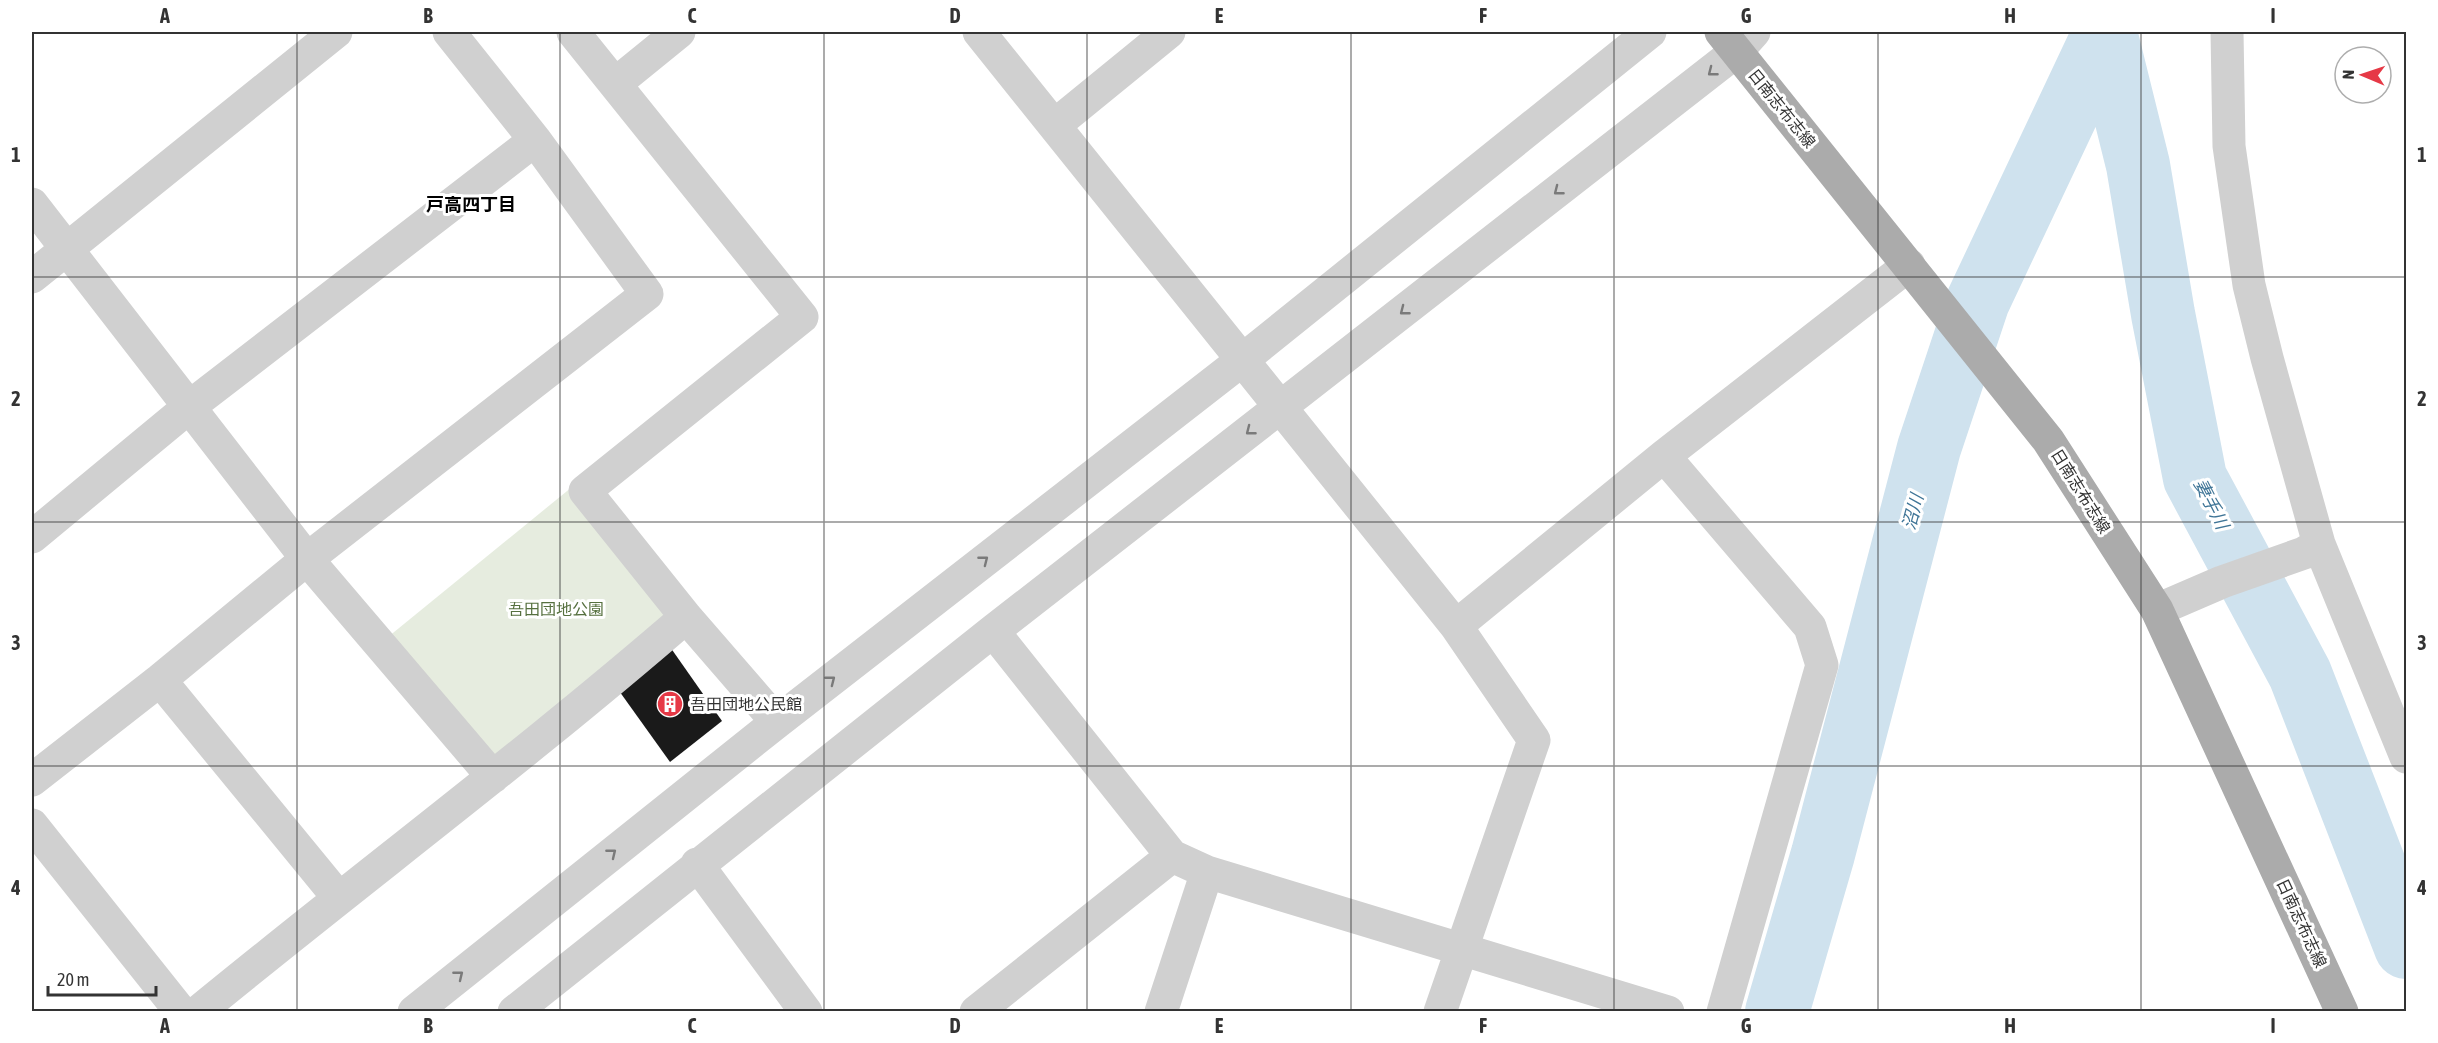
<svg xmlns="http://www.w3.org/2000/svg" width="2438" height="1043" viewBox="0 0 2438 1043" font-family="'Asap Condensed','Noto Sans JP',sans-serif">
	<rect width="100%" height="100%" fill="#fff"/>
	<path fill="#e6ecdf" d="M 572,487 L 679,623 L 492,762 L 388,637 Z"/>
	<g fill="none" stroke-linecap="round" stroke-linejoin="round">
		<path stroke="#cfe2ee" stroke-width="64" d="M 2105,32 L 2138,165 L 2163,314 L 2195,478 L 2300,674 L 2406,947
			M 1777,1012 L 1823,854 L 1929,448 L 1978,301 L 2105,32"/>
	</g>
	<path fill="#1a1a1a" d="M 668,644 L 722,721 L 670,762 L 617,688 Z"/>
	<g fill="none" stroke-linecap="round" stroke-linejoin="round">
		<path stroke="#d0d0d0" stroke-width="33" d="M 573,32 L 802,317 L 585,491 L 686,617 L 777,722
			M 979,32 L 1456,626 L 1534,740 L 1440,1012
			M 2227,32 L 2229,146 L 2249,285 L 2267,358 L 2319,544 L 2406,757
			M 615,84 L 679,32
			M 1055,125 L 1169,32
			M 32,204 L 307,559 L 493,777
			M 32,277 L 336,32
			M 1664,456 L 1810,627 L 1822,665 L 1723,1012
			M 32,537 L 189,407 L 535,140
			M 2157,610 L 2222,582 L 2304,553 L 2319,544
			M 1456,626 L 1664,456 L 1909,265
			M 993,631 L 1172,856 L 1207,872 L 1668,1012
			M 160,680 L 338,897
			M 32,780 L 160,680 L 307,559 L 647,294 L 535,140 L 449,32
			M 32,825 L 181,1012
			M 697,864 L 806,1012
			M 198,1012 C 360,879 528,754 686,617
			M 414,1012 L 777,722 L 1241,361 L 1650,32
			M 514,1012 L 993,631 L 1737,51 L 1754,32
			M 976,1012 L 1172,856
			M 1161,1012 L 1207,872"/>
		<path stroke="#ababab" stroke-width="33" d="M 1721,32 L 2048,440 L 2157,610 L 2342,1012"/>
	</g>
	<defs><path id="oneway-chevron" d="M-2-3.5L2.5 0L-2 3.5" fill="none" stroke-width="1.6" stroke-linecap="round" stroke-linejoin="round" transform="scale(1.5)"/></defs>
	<g stroke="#7a7a7a">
		<use href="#oneway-chevron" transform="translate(1712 72) rotate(142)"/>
		<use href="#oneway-chevron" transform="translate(1558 191) rotate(142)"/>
		<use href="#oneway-chevron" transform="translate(1404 311) rotate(142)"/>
		<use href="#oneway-chevron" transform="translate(1250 431) rotate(142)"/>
		<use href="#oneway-chevron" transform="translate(984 560) rotate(-38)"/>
		<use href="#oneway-chevron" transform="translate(831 680) rotate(-38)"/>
		<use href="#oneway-chevron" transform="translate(612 853) rotate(-39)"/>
		<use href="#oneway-chevron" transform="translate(459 975) rotate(-39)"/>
	</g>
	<path fill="none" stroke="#333" stroke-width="1.5" stroke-opacity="0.55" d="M 297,32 L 297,1012M 560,32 L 560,1012M 824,32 L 824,1012M 1087,32 L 1087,1012M 1351,32 L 1351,1012M 1614,32 L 1614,1012M 1878,32 L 1878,1012M 2141,32 L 2141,1012M 32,277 L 2406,277M 32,522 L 2406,522M 32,766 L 2406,766"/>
	<defs>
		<g id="building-disc" transform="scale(1.35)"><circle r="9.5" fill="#e63946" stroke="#fff"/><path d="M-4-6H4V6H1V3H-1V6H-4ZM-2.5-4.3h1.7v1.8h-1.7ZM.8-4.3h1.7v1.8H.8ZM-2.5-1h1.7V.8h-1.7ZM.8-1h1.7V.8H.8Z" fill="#fff"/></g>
	</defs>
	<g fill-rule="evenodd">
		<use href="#building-disc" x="670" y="704"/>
	</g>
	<g text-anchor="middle" stroke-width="6" stroke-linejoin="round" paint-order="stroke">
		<g font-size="16" fill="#333" stroke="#fff">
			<text transform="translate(1782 108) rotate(51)" y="6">日南志布志線</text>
			<text transform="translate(2081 491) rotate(58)" y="6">日南志布志線</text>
			<text transform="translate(2302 923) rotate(65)" y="6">日南志布志線</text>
		</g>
		<g font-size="16" fill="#56703f" stroke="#fff">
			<text x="556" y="615">吾田団地公園</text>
		</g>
		<g font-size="16" fill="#333" stroke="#fff" text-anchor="start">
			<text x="690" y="710">吾田団地公民館</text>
		</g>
		<g font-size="18" font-weight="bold" fill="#000" stroke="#fff">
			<text x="471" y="211">戸高四丁目</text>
		</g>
		<g font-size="18" font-style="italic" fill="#3f7597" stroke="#fff">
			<text transform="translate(2211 504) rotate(63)" y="6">妻手川</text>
			<text transform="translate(1913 512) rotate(-75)" y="6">沼川</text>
		</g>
	</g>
	<rect width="2438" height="1043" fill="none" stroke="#ffffff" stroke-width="66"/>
	<g transform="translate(2363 75) rotate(272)"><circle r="28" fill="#ffffff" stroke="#adadad" stroke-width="1.5"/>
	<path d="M0-4.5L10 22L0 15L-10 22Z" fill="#e63946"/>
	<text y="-9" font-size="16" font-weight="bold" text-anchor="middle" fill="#333333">N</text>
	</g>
	<path d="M48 986v9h108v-9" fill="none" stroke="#333333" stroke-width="3"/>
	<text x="57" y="986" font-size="18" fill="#333333" stroke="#ffffff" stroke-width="4.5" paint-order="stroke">20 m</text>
	<rect x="33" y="33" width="2372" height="977" fill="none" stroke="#333" stroke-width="2"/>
	<g font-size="20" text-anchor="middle" font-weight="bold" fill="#333">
		<text x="165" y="23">A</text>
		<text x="428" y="23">B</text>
		<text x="692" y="23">C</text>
		<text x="955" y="23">D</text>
		<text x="1219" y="23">E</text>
		<text x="1483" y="23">F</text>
		<text x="1746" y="23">G</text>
		<text x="2010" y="23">H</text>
		<text x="2273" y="23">I</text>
		<text x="16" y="162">1</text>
		<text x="2422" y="162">1</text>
		<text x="16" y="406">2</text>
		<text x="2422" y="406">2</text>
		<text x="16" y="650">3</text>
		<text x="2422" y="650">3</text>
		<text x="16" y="895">4</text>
		<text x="2422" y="895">4</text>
		<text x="165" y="1033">A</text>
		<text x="428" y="1033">B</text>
		<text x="692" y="1033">C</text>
		<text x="955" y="1033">D</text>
		<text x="1219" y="1033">E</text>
		<text x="1483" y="1033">F</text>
		<text x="1746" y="1033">G</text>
		<text x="2010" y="1033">H</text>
		<text x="2273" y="1033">I</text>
	</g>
</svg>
